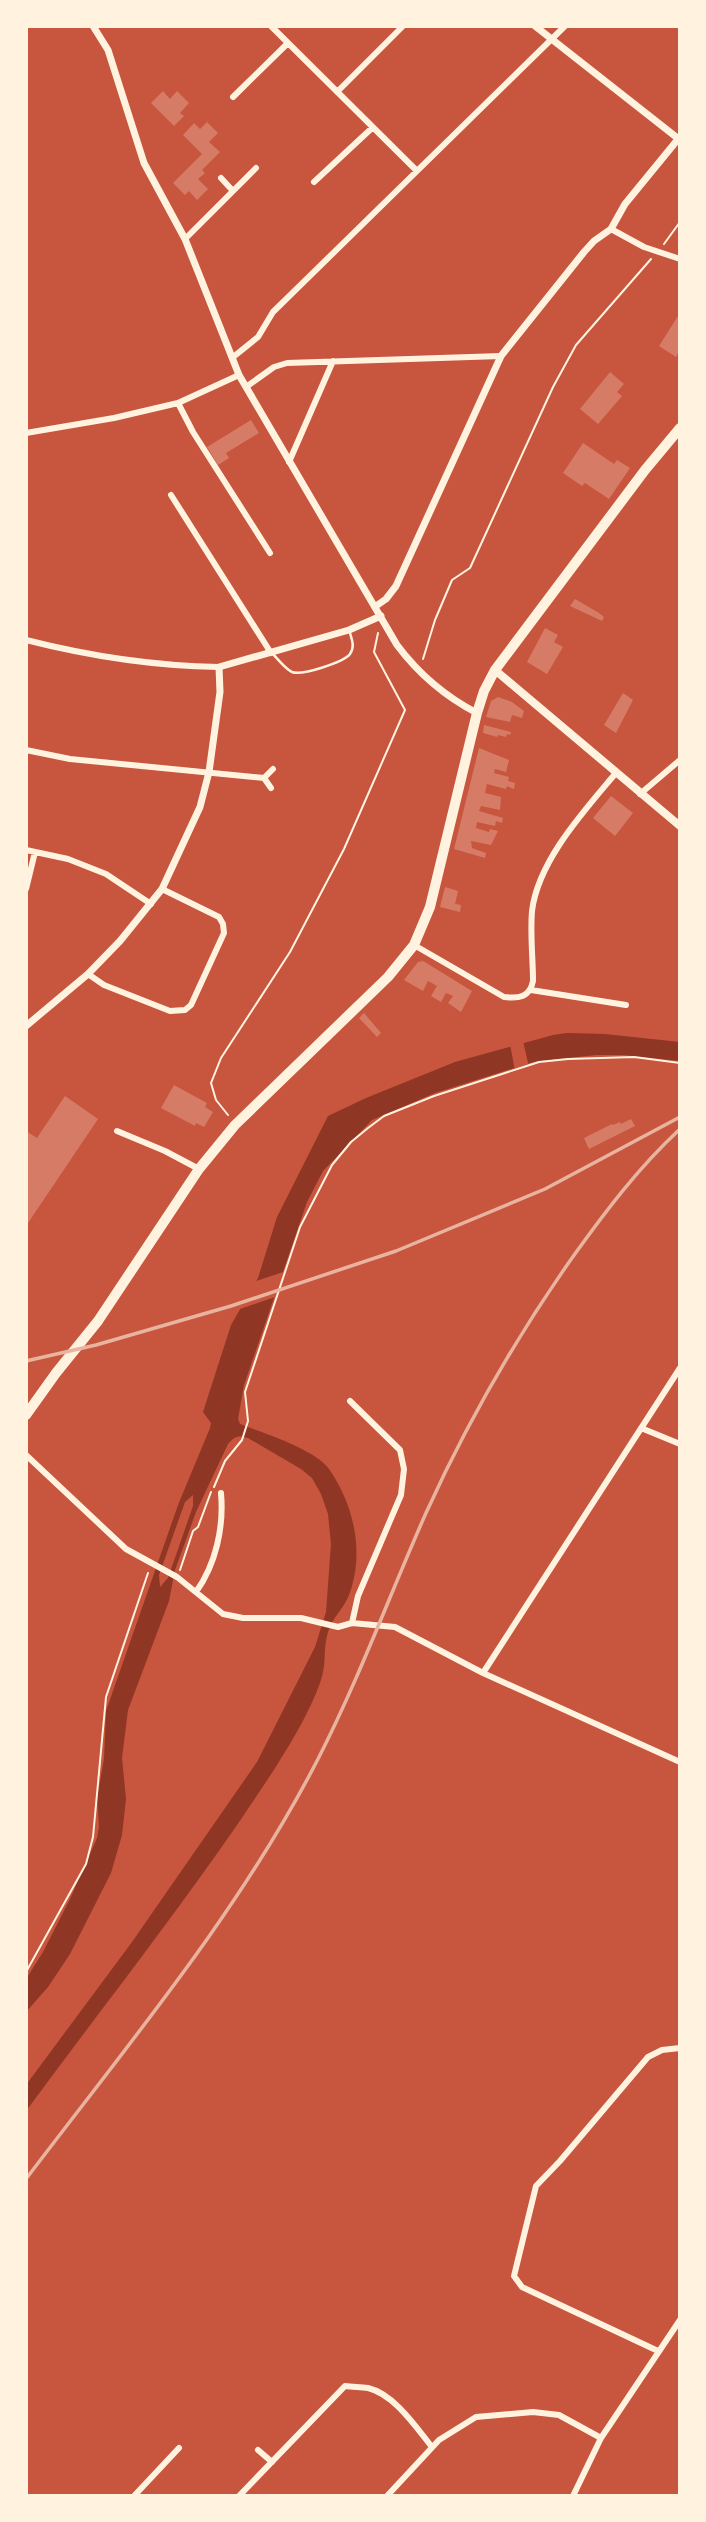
<svg xmlns="http://www.w3.org/2000/svg" width="706" height="2522" viewBox="0 0 706 2522" font-family="Mulish,sans-serif">
	<rect width="100%" height="100%" fill="#c8553d"/>
	<path fill="#8f3625" fill-rule="evenodd" d="M 567,1033 L 605,1034 L 680,1042 L 680,1061 L 623,1055 L 596,1055 L 533,1062 L 435,1093 L 372,1120 L 323,1171 L 307,1202 L 244,1385 L 238,1419 L 240,1424 C 263,1433 315,1449 329,1469 C 354,1505 365,1553 349,1595 C 342,1612 332,1616 327,1636 C 323,1653 327,1664 320,1683 C 304,1728 264,1785 237,1825 C 170,1922 96,2016 26,2111 L 26,2085 L 132,1942 L 257,1762 L 315,1647 L 326,1612 L 331,1544 L 328,1514 L 321,1494 L 312,1478 L 301,1469 L 248,1438 C 238,1435 235,1436 228,1444 L 196,1512 L 175,1570 L 169,1601 L 128,1710 L 122,1758 L 126,1799 L 122,1835 L 111,1873 L 70,1954 L 48,1987 L 26,2012 L 26,1979 L 43,1952 L 70,1899 L 97,1838 L 99,1827 L 97,1798 L 104,1759 L 106,1711 L 178,1505 L 210,1428 L 211,1423 L 203,1412 L 231,1325 L 258,1278 L 277,1217 L 328,1116 L 366,1098 L 455,1062 L 553,1035 ZM 193,1495 L 193,1506 L 168,1578 L 160,1587 L 159,1575 L 185,1502 Z"/>
	<path fill="#c8553d" d="M 523,1041 L 529,1067 L 515,1071 L 510,1044 Z
		M 286,1271 L 278,1296 L 234,1311 L 250,1283 Z"/>
	<path fill="#d67c66" d="M 163,91 L 170,99 L 177,91 L 189,103 L 180,113 L 184,116 L 174,126 L 151,103 Z
		M 207,122 L 218,133 L 209,142 L 220,152 L 202,170 L 205,173 L 198,179 L 208,189 L 197,200 L 189,191 L 185,195 L 173,183 L 202,154 L 183,135 L 194,123 L 200,129 Z
		M 678,316 L 680,350 L 676,357 L 659,346 Z
		M 610,372 L 624,384 L 617,392 L 622,396 L 598,424 L 580,409 Z
		M 251,420 L 259,433 L 226,453 L 229,458 L 218,465 L 207,447 Z
		M 583,443 L 614,464 L 617,460 L 630,468 L 609,499 L 585,483 L 582,486 L 563,473 Z
		M 575,599 L 599,613 L 604,617 L 602,621 L 570,606 Z
		M 545,628 L 558,635 L 554,642 L 563,647 L 547,674 L 527,662 Z
		M 623,693 L 633,700 L 616,733 L 604,725 Z
		M 498,697 L 512,702 L 524,711 L 522,718 L 512,715 L 510,722 L 486,717 L 491,701 Z
		M 484,725 L 511,732 L 510,735 L 507,734 L 506,737 L 498,735 L 497,737 L 483,733 Z
		M 479,748 L 509,760 L 506,772 L 495,769 L 494,773 L 509,777 L 508,781 L 515,783 L 514,789 L 507,786 L 506,789 L 487,784 L 485,793 L 501,797 L 500,810 L 481,806 L 479,811 L 503,818 L 502,823 L 496,821 L 495,826 L 477,822 L 476,828 L 489,832 L 490,829 L 498,831 L 491,845 L 471,841 L 472,848 L 486,853 L 485,858 L 454,849 Z
		M 611,796 L 633,813 L 615,836 L 593,818 Z
		M 445,887 L 458,891 L 455,904 L 461,905 L 460,912 L 440,907 Z
		M 423,961 L 472,991 L 461,1012 L 448,1003 L 453,996 L 446,993 L 441,1002 L 431,996 L 437,986 L 428,981 L 423,991 L 404,980 L 418,962 Z
		M 364,1013 L 381,1033 L 377,1037 L 359,1018 Z
		M 174,1085 L 207,1103 L 205,1107 L 213,1112 L 204,1127 L 196,1123 L 195,1126 L 161,1108 Z
		M 65,1096 L 98,1119 L 26,1226 L 26,1131 L 37,1138 Z
		M 631,1119 L 635,1126 L 589,1149 L 584,1138 L 612,1124 L 613,1125 L 620,1122 L 621,1124 Z"/>
	<g fill="none" stroke-linecap="round" stroke-linejoin="round">
		<path stroke="#fff3e0" stroke-width="2" d="M 664,244 L 680,222
			M 423,659 L 435,620 L 452,580 L 470,568 L 553,387 L 576,345 L 651,259
			M 228,1115 L 216,1100 L 211,1083 L 221,1058 L 290,952 L 344,849 L 405,710 L 374,652 L 378,633
			M 214,1487 L 225,1461 L 242,1440 L 248,1421 L 245,1392 L 300,1227 L 332,1165 L 351,1142 L 368,1128 L 384,1116 L 434,1096 L 539,1062 L 568,1059 L 634,1057 L 680,1063
			M 180,1570 L 193,1531 L 198,1527 L 211,1492
			M 26,1972 L 86,1864 L 93,1837 L 106,1697 L 148,1573"/>
		<path stroke="#fff3e0" stroke-width="2.5" d="M 272,653 C 277,658 285,669 292,672 C 302,676 344,662 350,654 C 355,647 352,640 350,633"/>
		<path stroke="#fff3e0" stroke-width="6" d="M 271,26 L 417,171
			M 337,92 L 403,26
			M 233,97 L 288,43
			M 221,178 L 233,191
			M 314,182 L 372,128
			M 611,229 L 644,247 L 680,259
			M 185,239 L 256,168
			M 232,358 L 258,337 L 273,312 L 565,26
			M 246,387 L 274,367 L 287,363 L 501,356
			M 178,403 L 193,432 L 270,553
			M 26,433 L 114,418 L 178,403 L 239,375
			M 289,462 L 333,361
			M 171,495 L 271,653
			M 26,640 C 89,656 155,666 219,667
			M 26,750 L 70,759 L 264,778
			M 271,788 L 264,778 L 273,769
			M 640,794 L 680,760
			M 26,850 L 68,859 L 106,874 L 151,904
			M 26,889 L 35,852
			M 414,945 L 504,997 C 519,999 530,997 533,981 C 533,959 530,934 532,911 C 538,861 584,811 615,774
			M 88,974 L 104,985 L 170,1011 L 185,1010 L 191,1005 L 224,933 L 223,924 L 219,917 L 162,889
			M 531,990 L 626,1005
			M 117,1131 L 165,1151 L 199,1169
			M 350,1401 L 400,1450 L 404,1469 L 401,1495 L 358,1596 L 352,1623
			M 641,1428 L 680,1444
			M 26,1455 L 126,1549 L 177,1577 L 223,1614 L 243,1618 L 301,1618 L 338,1627 L 352,1623 L 395,1627 L 483,1673 L 680,1762
			M 196,1592 C 216,1564 224,1527 221,1493
			M 483,1673 L 680,1368
			M 658,2351 L 522,2287 L 514,2276 L 536,2186 L 560,2161 L 648,2057 L 662,2050 L 680,2048
			M 258,2450 L 272,2462
			M 134,2496 L 179,2448
			M 239,2496 L 345,2386 C 353,2387 360,2387 368,2388 C 394,2394 416,2427 432,2447
			M 387,2496 L 439,2440 L 476,2417 L 533,2412 L 559,2415 L 601,2438
			M 573,2496 L 601,2438 L 680,2320"/>
		<path stroke="#fff3e0" stroke-width="7" d="M 93,26 L 108,50 L 144,163 L 185,239 L 239,375 L 397,645 C 418,673 446,697 477,713
			M 535,26 L 680,140
			M 376,606 L 386,599 L 396,586 L 501,356 L 584,252 L 594,241 L 611,229 L 625,204 L 679,138
			M 26,1026 L 88,974 L 120,941 L 162,889 L 200,807 L 209,772 L 220,692 L 219,667 L 349,630 L 381,616"/>
		<path stroke="#fff3e0" stroke-width="8" d="M 495,670 L 680,826"/>
		<path stroke="#fff3e0" stroke-width="10" d="M 26,1415 L 56,1373 L 98,1321 L 199,1169 L 235,1125 L 388,977 L 414,945 L 430,907 L 477,713 L 484,691 L 495,670 L 645,470 L 680,428"/>
		<path stroke="#e9b49f" stroke-width="3.5" d="M 26,1361 L 96,1345 L 231,1306 L 396,1251 L 545,1189 L 680,1117
			M 26,2179 C 129,2043 240,1911 318,1759 C 359,1679 390,1594 426,1513 C 467,1423 515,1339 572,1258 C 605,1212 638,1168 680,1129"/>
	</g>
	<rect width="706" height="2522" fill="none" stroke="#fff3e0" stroke-width="56"/>
</svg>
